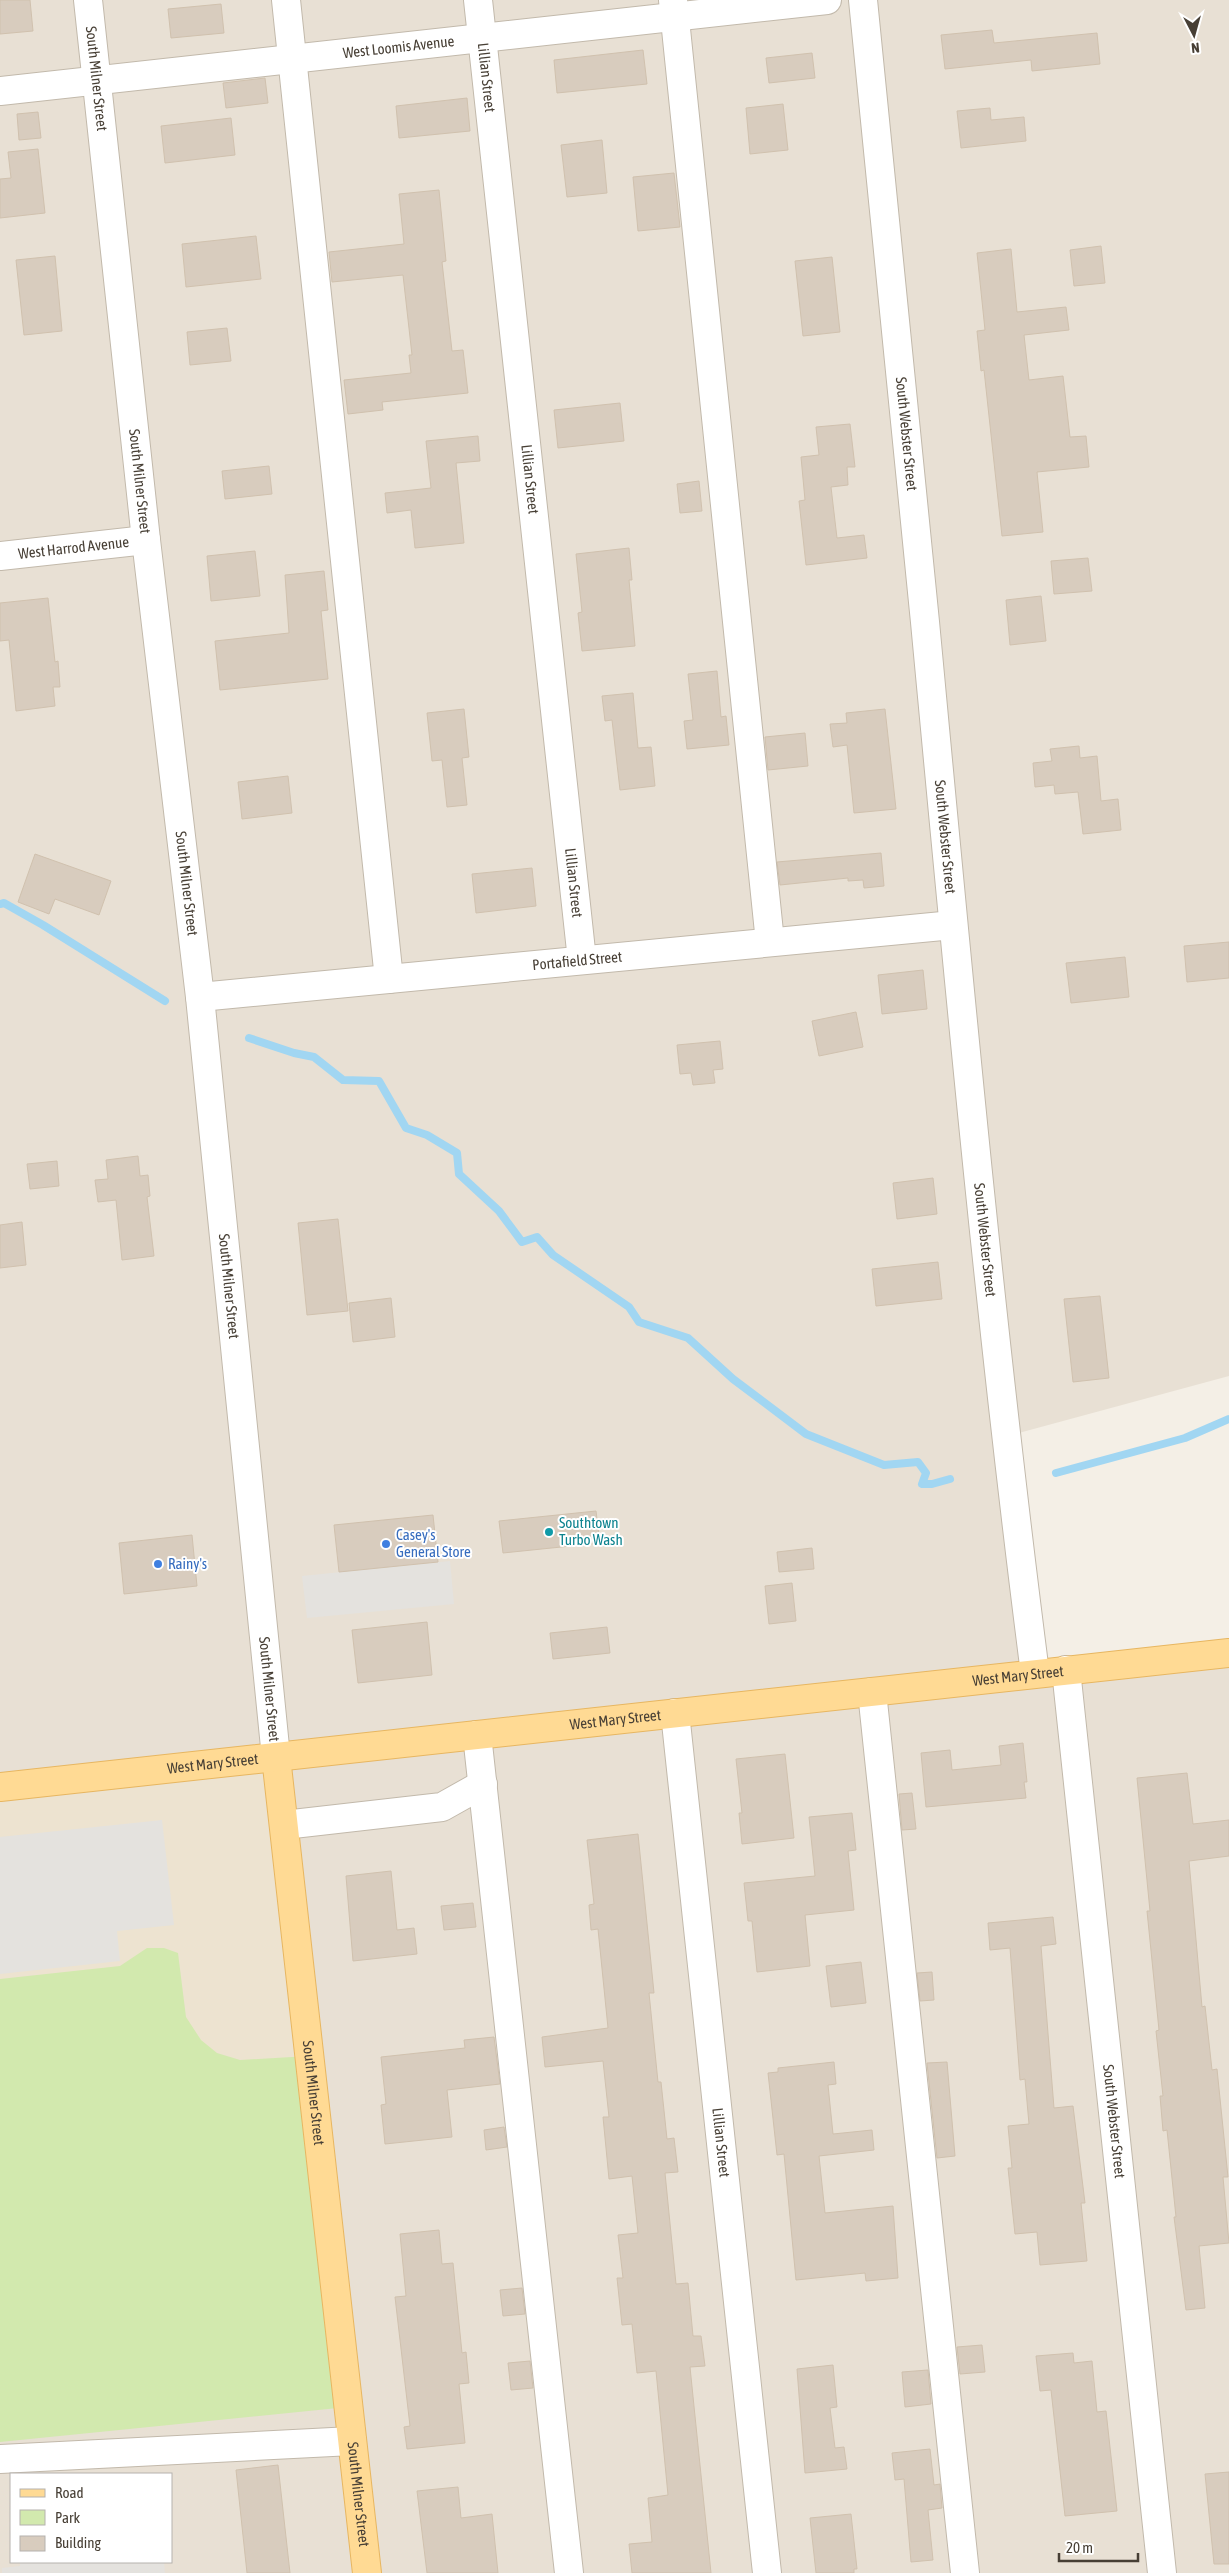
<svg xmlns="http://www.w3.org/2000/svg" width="1229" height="2573" viewBox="0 0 1229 2573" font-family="'Asap Condensed',sans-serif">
	<rect width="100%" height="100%" fill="#f4efe6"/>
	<path fill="#e8e0d4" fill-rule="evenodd" d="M 0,0 L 1229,0 L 1229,1376 L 1008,1436 L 1035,1673 L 1229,1653 L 1229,2573 L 0,2573 ZM 11,2474 L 171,2474 L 171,2562 L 11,2562 Z"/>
	<path fill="#ede3d0" d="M 276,1757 L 309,2056 L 0,2442 L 0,1787 Z"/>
	<path fill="#d2e9ae" d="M 147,1948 L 164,1948 L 178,1953 L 186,2017 L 201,2040 L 217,2053 L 240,2060 L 309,2056 L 348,2407 L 0,2442 L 0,1979 L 120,1966 Z"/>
	<path fill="#e4e2de" d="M 450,1561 L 454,1604 L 307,1618 L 302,1576 Z
		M 162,1820 L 174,1925 L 117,1931 L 120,1961 L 0,1974 L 0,1837 Z
		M 20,2562 L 164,2562 L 165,2573 L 2,2573 L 2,2568 L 20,2566 Z"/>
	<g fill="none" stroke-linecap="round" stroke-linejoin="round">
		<path stroke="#a1d6f2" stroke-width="8" d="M 0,904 L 4,903 L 43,925 L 165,1001
			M 249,1038 L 294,1053 L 314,1057 L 343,1080 L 379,1081 L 406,1128 L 427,1135 L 457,1153 L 459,1174 L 499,1211 L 522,1242 L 537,1237 L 553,1255 L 629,1307 L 639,1322 L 688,1338 L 733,1379 L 806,1434 L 884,1465 L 918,1462 L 926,1473 L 922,1484 L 932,1484 L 950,1479
			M 1056,1473 L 1185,1438 L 1229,1419"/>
	</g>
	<path fill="#d8ccbe" stroke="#d0c1ae" d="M 0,0 L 30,0 L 33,31 L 0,34 Z
		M 221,4 L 224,33 L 171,38 L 168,9 Z
		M 992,30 L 994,43 L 1097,33 L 1100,64 L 1032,71 L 1031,60 L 945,69 L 941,35 Z
		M 643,50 L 647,84 L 557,93 L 554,60 Z
		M 812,53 L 815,78 L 769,83 L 766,58 Z
		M 265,78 L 268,103 L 226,108 L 223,83 Z
		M 467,98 L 470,131 L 399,138 L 396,106 Z
		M 783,104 L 788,150 L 750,154 L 746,108 Z
		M 990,108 L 991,120 L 1024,117 L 1026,141 L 961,148 L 957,111 Z
		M 38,112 L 41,138 L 19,140 L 17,114 Z
		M 231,118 L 235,155 L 165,163 L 161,126 Z
		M 602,140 L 607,193 L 567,197 L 561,145 Z
		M 38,149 L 45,213 L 0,218 L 0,179 L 11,178 L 8,152 Z
		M 674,173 L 680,227 L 638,231 L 633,177 Z
		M 439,190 L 446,261 L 442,262 L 452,351 L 463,350 L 468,393 L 382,402 L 383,410 L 348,414 L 344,380 L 411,373 L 409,355 L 412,355 L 403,275 L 332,282 L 329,252 L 404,244 L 399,194 Z
		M 256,236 L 261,279 L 186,287 L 182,244 Z
		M 1101,246 L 1105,283 L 1074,286 L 1070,250 Z
		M 1011,249 L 1017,312 L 1066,307 L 1069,330 L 1024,335 L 1029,380 L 1063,376 L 1070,437 L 1086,436 L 1089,467 L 1037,472 L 1043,532 L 1002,536 L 984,370 L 981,371 L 977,331 L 985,330 L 977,253 Z
		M 55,256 L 62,331 L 24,335 L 16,260 Z
		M 832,257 L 840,332 L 803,336 L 795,261 Z
		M 227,328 L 231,361 L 190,365 L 187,332 Z
		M 620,403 L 624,441 L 558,448 L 554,410 Z
		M 850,424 L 855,467 L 847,467 L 848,485 L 831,487 L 837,538 L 864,535 L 867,558 L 806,565 L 799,501 L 805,500 L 801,457 L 819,455 L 816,427 Z
		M 478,436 L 480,461 L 456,463 L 464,543 L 415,548 L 411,510 L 387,513 L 385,493 L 431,488 L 426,441 Z
		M 269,466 L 272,494 L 225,499 L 222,471 Z
		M 699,481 L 702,511 L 680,513 L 677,484 Z
		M 629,548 L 632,580 L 629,580 L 635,646 L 582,651 L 578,613 L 582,612 L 576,554 Z
		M 255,551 L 260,596 L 211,601 L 207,556 Z
		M 1088,558 L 1092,591 L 1054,594 L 1051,561 Z
		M 324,571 L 328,610 L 321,611 L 328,679 L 220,690 L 215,641 L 289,633 L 285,575 Z
		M 1041,596 L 1046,641 L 1010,645 L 1006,600 Z
		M 48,598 L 55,662 L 58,661 L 60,687 L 53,687 L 55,706 L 16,711 L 9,640 L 0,641 L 0,603 Z
		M 717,671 L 721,717 L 726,716 L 729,745 L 687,749 L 684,721 L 693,720 L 688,674 Z
		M 633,693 L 638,748 L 651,747 L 655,786 L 620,790 L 612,720 L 605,721 L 602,696 Z
		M 464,709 L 469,757 L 462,758 L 467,805 L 447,807 L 442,760 L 432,761 L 427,713 Z
		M 885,709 L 896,809 L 854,813 L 847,745 L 833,747 L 830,724 L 847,723 L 846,713 Z
		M 805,733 L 808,766 L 768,770 L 765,737 Z
		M 1079,746 L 1080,758 L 1097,756 L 1101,801 L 1118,799 L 1121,830 L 1083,834 L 1078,792 L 1055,794 L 1054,785 L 1035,787 L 1033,763 L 1052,761 L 1050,749 Z
		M 288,776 L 292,813 L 242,819 L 238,782 Z
		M 881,853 L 884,886 L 864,888 L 863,880 L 848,881 L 848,878 L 780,885 L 777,862 Z
		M 35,854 L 111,881 L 99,915 L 55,899 L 49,914 L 18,902 Z
		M 532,868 L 536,906 L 476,913 L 472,874 Z
		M 1229,942 L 1229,978 L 1187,982 L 1184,946 Z
		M 1125,957 L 1129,997 L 1071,1003 L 1066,963 Z
		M 923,970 L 927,1009 L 882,1014 L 878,975 Z
		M 856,1012 L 863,1047 L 819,1056 L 812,1021 Z
		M 720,1041 L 723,1069 L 713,1070 L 715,1083 L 693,1085 L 691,1073 L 680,1074 L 677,1045 Z
		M 138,1156 L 140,1176 L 148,1175 L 150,1196 L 147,1197 L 154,1256 L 122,1260 L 116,1200 L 98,1202 L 95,1180 L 108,1179 L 106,1160 Z
		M 57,1161 L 59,1186 L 30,1189 L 27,1164 Z
		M 933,1178 L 937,1214 L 897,1219 L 893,1183 Z
		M 338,1219 L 348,1311 L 307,1315 L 298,1223 Z
		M 22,1222 L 26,1265 L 0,1268 L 0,1225 Z
		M 938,1262 L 942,1299 L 876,1306 L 872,1269 Z
		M 1100,1296 L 1109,1378 L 1073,1382 L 1064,1299 Z
		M 391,1298 L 395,1337 L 353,1342 L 349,1303 Z
		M 596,1511 L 600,1543 L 503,1553 L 499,1521 Z
		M 433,1515 L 438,1562 L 339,1572 L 334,1525 Z
		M 192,1535 L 197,1586 L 124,1594 L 119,1543 Z
		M 812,1548 L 814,1569 L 779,1572 L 777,1552 Z
		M 792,1583 L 796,1621 L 769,1624 L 765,1586 Z
		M 427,1622 L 432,1675 L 358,1683 L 352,1630 Z
		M 607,1627 L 610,1653 L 553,1659 L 550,1633 Z
		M 1023,1743 L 1027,1782 L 1024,1782 L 1026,1798 L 926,1807 L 921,1753 L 950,1750 L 952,1770 L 1001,1765 L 999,1746 Z
		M 785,1754 L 794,1838 L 742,1844 L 739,1813 L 742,1813 L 736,1759 Z
		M 1187,1773 L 1193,1824 L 1229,1820 L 1229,1856 L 1189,1861 L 1202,2007 L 1205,2006 L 1212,2070 L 1217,2069 L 1228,2177 L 1223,2177 L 1229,2243 L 1199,2246 L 1205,2308 L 1186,2310 L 1174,2217 L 1176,2217 L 1167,2130 L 1163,2131 L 1160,2096 L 1163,2096 L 1156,2031 L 1159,2030 L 1147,1911 L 1150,1911 L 1149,1901 L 1137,1778 Z
		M 912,1793 L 916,1829 L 902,1830 L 899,1794 Z
		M 852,1813 L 856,1850 L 848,1851 L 854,1910 L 805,1915 L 810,1966 L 757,1972 L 752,1921 L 748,1921 L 744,1883 L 815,1876 L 809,1817 Z
		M 638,1834 L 654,1993 L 649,1993 L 658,2082 L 661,2082 L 667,2139 L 674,2138 L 678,2172 L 665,2173 L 676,2284 L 688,2283 L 693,2336 L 701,2336 L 705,2366 L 690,2367 L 711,2573 L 632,2573 L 629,2544 L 652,2542 L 648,2498 L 668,2495 L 656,2371 L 637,2373 L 632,2324 L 622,2325 L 617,2278 L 623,2278 L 618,2235 L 638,2233 L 632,2176 L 609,2179 L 603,2117 L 609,2117 L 603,2061 L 545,2067 L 542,2037 L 608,2028 L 598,1929 L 591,1930 L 589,1905 L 594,1904 L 587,1840 Z
		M 391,1871 L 397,1930 L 414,1928 L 417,1954 L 353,1961 L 346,1876 Z
		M 473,1903 L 476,1927 L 444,1930 L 441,1906 Z
		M 1053,1917 L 1056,1944 L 1041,1946 L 1054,2108 L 1073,2106 L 1085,2203 L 1081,2203 L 1087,2261 L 1040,2265 L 1037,2232 L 1015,2234 L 1008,2168 L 1012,2168 L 1008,2126 L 1029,2124 L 1025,2079 L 1020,2080 L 1010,1948 L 990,1950 L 988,1923 Z
		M 861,1962 L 866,2003 L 831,2007 L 826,1966 Z
		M 932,1972 L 934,2000 L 920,2001 L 917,1973 Z
		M 494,2037 L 500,2084 L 447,2090 L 452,2137 L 385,2144 L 381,2105 L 386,2104 L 381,2057 L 465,2048 L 464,2040 Z
		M 834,2062 L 836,2084 L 828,2085 L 833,2134 L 872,2130 L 874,2150 L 819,2156 L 825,2213 L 893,2206 L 898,2278 L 866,2281 L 865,2273 L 796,2280 L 784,2154 L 777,2155 L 768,2073 L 778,2072 L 778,2068 Z
		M 947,2062 L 955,2156 L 937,2158 L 927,2063 Z
		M 504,2127 L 507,2147 L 486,2150 L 484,2130 Z
		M 439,2230 L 442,2264 L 453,2263 L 462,2353 L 466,2352 L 469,2383 L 459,2384 L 465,2443 L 407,2449 L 404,2427 L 410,2426 L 395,2297 L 406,2296 L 400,2234 Z
		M 522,2288 L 525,2314 L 503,2316 L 500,2290 Z
		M 982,2345 L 985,2372 L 960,2374 L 957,2347 Z
		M 1073,2353 L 1074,2363 L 1092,2361 L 1097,2412 L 1106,2411 L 1117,2511 L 1065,2516 L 1051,2390 L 1040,2391 L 1036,2356 Z
		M 530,2361 L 533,2388 L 511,2390 L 508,2363 Z
		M 833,2365 L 837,2407 L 830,2408 L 835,2448 L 844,2447 L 847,2469 L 805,2473 L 797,2369 Z
		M 928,2370 L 931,2404 L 905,2407 L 902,2372 Z
		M 930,2449 L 934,2485 L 940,2484 L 942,2508 L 928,2510 L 933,2560 L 911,2562 L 904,2479 L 895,2480 L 892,2453 Z
		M 278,2465 L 290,2573 L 247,2573 L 236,2470 Z
		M 1229,2472 L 1229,2564 L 1214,2564 L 1205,2474 Z
		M 458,2487 L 461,2518 L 492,2514 L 498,2573 L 427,2573 L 417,2491 Z
		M 851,2514 L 857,2569 L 854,2569 L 854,2573 L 816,2573 L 810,2518 Z"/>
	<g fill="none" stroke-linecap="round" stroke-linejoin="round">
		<g stroke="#c2b9ab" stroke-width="30">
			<g id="minor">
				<path id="s1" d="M 88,0 L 146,540 L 200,997 L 276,1757"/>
				<path d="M 286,0 L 389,979"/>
				<path id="s2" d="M 478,0 L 582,960"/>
				<path d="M 673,0 L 770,942"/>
				<path id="s3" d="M 863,0 C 883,208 905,415 925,622 C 958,973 990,1324 1035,1673"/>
				<path id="s4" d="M 0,91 L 827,0"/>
				<path id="s5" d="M 0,556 L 146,540"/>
				<path id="s6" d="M 200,997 L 953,925"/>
				<path id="s7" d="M 1066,1670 L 1162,2573"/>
				<path d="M 872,1692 L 965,2573"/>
				<path id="s8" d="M 675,1713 L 767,2573"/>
				<path d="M 477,1735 L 569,2573"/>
				<path d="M 284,1825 L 442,1807 L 483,1784"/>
				<path d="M 0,2459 L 352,2441"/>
			</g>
		</g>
		<g stroke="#e7b661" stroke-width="30">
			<g id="major">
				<path id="s9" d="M 276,1757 L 367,2573"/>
				<path id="s10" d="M 0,1787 L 1229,1653"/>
			</g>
		</g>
		<use href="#minor" stroke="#fff" stroke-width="28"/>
		<use href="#major" stroke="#ffda94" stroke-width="28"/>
	</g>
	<circle fill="#0f9aa8" stroke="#fff" stroke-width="2" cx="549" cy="1532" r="5"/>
	<g fill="#3f7fe0" stroke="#fff" stroke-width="2">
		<circle cx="386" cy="1544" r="5"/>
		<circle cx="158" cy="1564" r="5"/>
	</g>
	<g text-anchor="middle" stroke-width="4" stroke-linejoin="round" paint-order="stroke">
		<g font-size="15" fill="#473f35" stroke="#fff">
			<text dy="5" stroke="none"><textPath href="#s4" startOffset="401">West Loomis Avenue</textPath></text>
			<text dy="5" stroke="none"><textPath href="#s2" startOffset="78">Lillian Street</textPath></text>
			<text dy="5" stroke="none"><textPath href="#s1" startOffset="79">South Milner Street</textPath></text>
			<text dy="5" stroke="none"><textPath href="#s3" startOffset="436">South Webster Street</textPath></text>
			<text dy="5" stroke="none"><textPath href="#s2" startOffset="482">Lillian Street</textPath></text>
			<text dy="5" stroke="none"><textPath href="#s1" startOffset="484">South Milner Street</textPath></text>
			<text dy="5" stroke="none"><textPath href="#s5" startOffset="74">West Harrod Avenue</textPath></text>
			<text dy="5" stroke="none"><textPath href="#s3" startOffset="841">South Webster Street</textPath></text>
			<text dy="5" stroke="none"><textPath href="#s2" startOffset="888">Lillian Street</textPath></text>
			<text dy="5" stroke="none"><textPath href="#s1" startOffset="889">South Milner Street</textPath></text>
			<text dy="5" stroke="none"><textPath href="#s6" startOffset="379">Portafield Street</textPath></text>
			<text dy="5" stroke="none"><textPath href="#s3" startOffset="1246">South Webster Street</textPath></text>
			<text dy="5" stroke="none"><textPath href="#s1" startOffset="1294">South Milner Street</textPath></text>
			<text dy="5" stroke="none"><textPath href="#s10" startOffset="1024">West Mary Street</textPath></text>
			<text dy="5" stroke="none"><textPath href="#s1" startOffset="1699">South Milner Street</textPath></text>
			<text dy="5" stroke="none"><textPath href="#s10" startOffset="619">West Mary Street</textPath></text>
			<text dy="5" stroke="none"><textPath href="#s10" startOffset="214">West Mary Street</textPath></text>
			<text dy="5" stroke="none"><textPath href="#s9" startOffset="338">South Milner Street</textPath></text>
			<text dy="5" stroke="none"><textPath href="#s7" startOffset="454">South Webster Street</textPath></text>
			<text dy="5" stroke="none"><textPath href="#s8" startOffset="432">Lillian Street</textPath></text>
			<text dy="5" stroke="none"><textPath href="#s9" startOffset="742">South Milner Street</textPath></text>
		</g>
		<g font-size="15" fill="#0d838f" stroke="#fff" text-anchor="start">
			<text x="559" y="1528">Southtown<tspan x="559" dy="17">Turbo Wash</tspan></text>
		</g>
		<g font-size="15" fill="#366cbe" stroke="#fff" text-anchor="start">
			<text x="396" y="1540">Casey's<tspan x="396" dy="17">General Store</tspan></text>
			<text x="168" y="1569">Rainy's</text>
		</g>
	</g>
	<rect x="10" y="2473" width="162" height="90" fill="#ffffff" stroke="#b5b2ae"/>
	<rect x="20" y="2489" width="25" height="8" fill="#ffda94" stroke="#b5b2ae"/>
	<text x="55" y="2498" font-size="15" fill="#473f35">Road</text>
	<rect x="20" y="2510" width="25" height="15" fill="#d2e9ae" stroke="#b5b2ae"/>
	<text x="55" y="2523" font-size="15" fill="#473f35">Park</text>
	<rect x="20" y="2536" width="25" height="15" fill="#d8ccbe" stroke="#b5b2ae"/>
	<text x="55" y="2548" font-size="15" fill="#473f35">Building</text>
	<g transform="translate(1194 35) rotate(174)" stroke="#ffffff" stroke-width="4" paint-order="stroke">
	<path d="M0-4L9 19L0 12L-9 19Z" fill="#473f35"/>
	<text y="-8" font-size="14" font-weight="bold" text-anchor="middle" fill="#473f35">N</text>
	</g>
	<path d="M1059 2553v8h79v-8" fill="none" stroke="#473f35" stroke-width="2.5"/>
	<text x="1066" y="2553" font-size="15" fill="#473f35" stroke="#ffffff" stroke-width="4" paint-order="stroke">20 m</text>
</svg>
